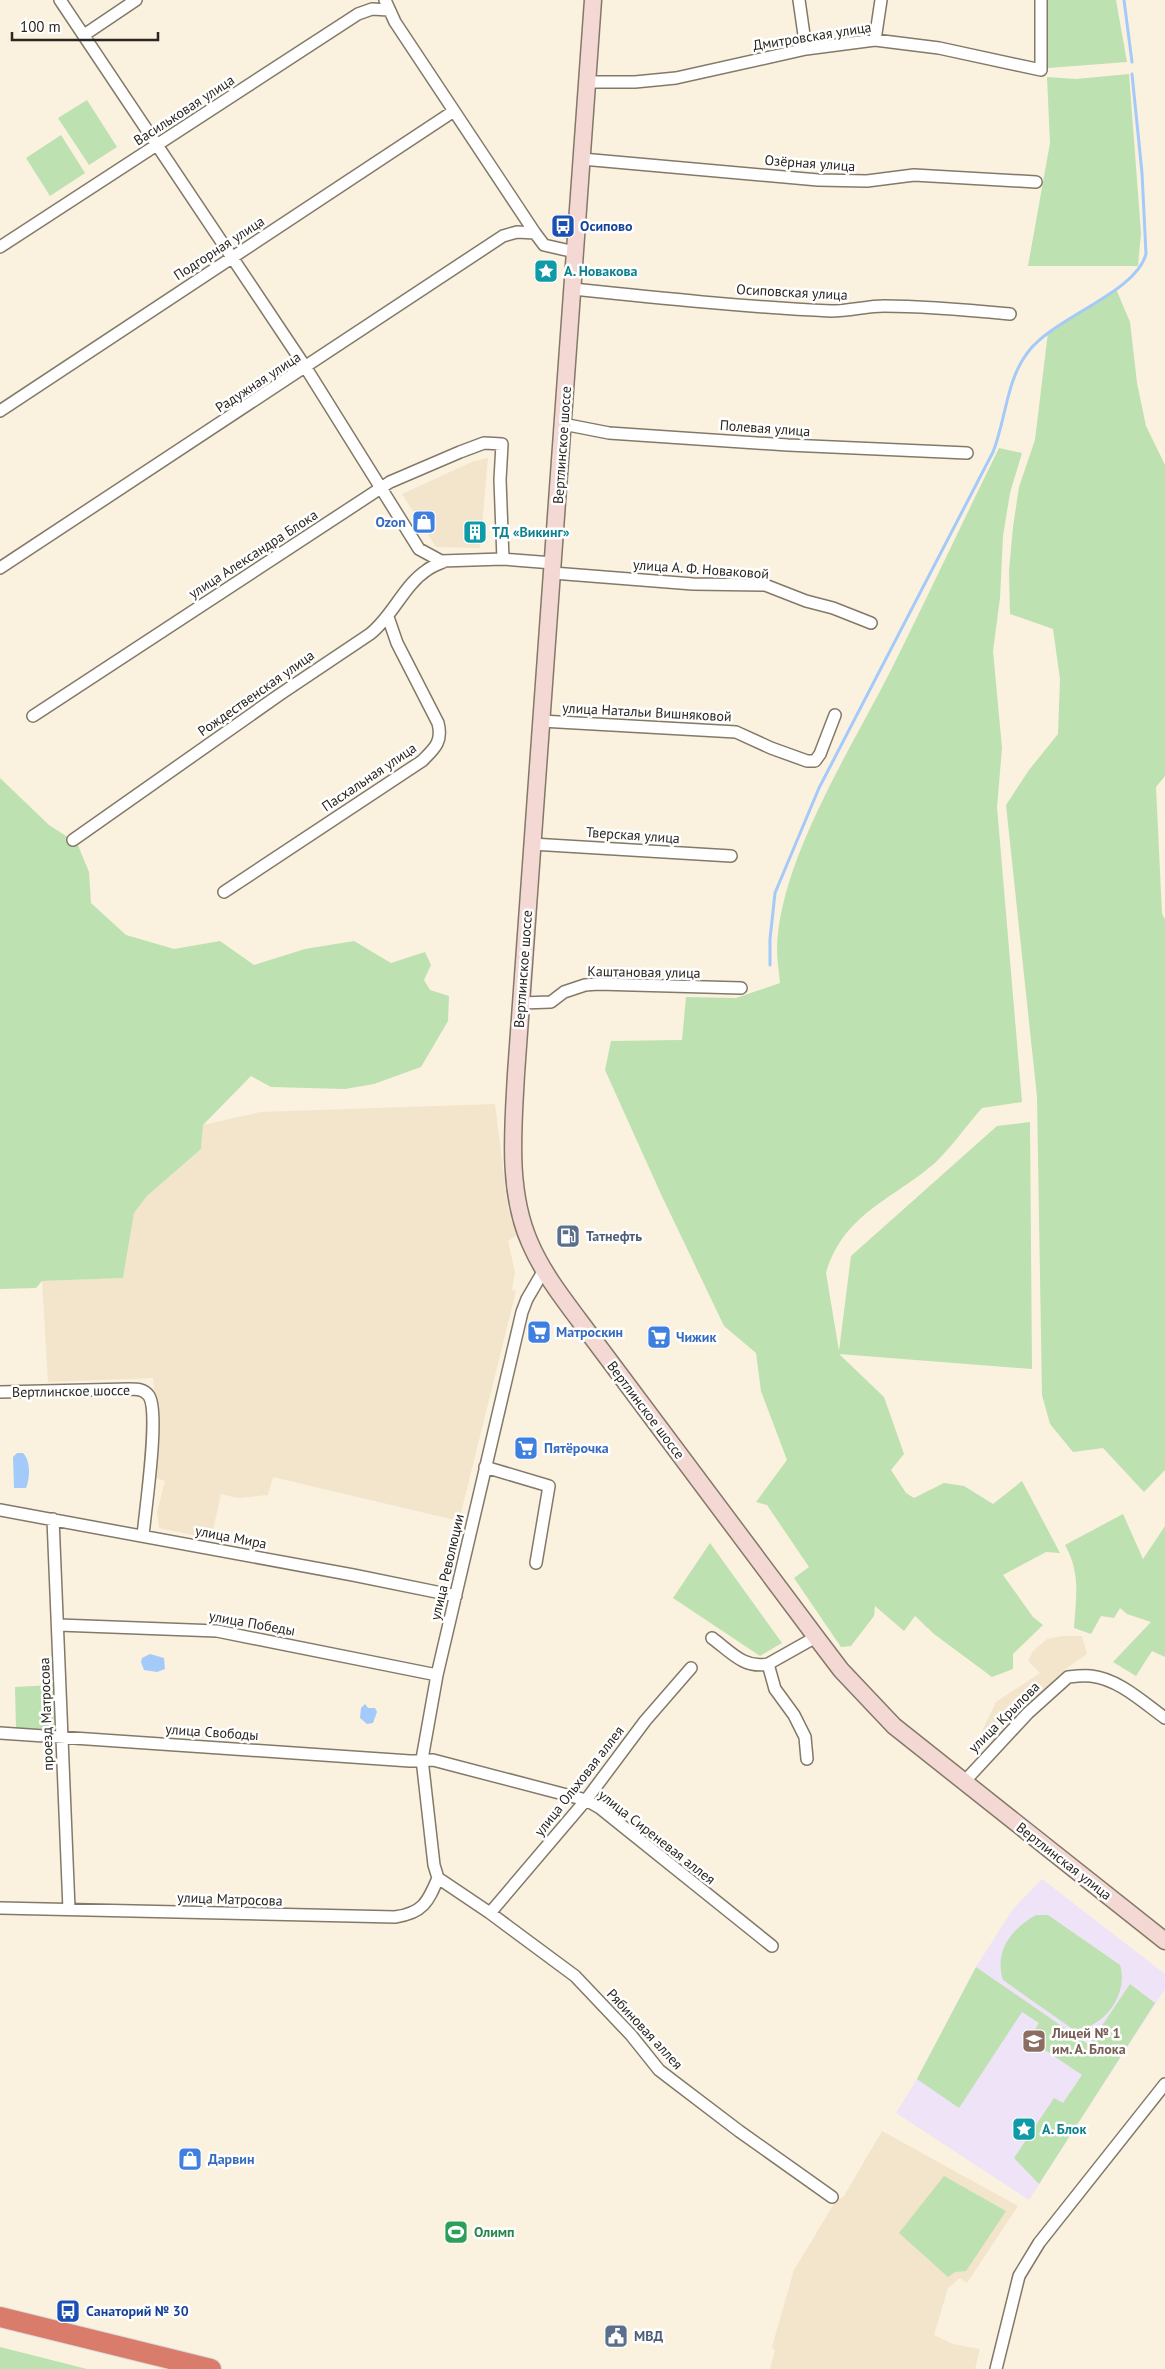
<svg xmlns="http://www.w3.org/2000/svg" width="1165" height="2369" viewBox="0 0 1165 2369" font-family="'PT Sans',sans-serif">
	<rect width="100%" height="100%" fill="#fbf1df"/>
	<path fill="#f2e5cb" d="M 488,458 L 480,548 L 436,547 L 402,494 L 474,461 Z
		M 495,1104 L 508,1208 L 517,1235 L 508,1241 L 515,1272 L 512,1290 L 516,1291 L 459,1521 L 273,1477 L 268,1495 L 237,1498 L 221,1494 L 211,1539 L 159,1528 L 157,1513 L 165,1481 L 152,1477 L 158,1425 L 153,1378 L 48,1382 L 42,1281 L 123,1278 L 134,1213 L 147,1196 L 201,1149 L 203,1125 L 260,1112 Z
		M 1063,1636 L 1082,1636 L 1087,1654 L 1064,1670 L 992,1742 L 982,1731 L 996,1702 L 1040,1673 L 1028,1661 L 1033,1651 L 1047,1639 Z
		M 882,2131 L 1018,2206 L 967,2283 L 960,2278 L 948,2288 L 934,2335 L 953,2344 L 980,2349 L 975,2369 L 770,2369 L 775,2351 L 772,2347 L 794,2270 L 835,2202 L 844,2196 Z"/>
	<path fill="#efe3f8" d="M 1042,1879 L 1165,1974 L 1165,1989 L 1029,2200 L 896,2113 L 917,2079 L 976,1967 L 1013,1909 Z"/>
	<path fill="#bde1b0" d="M 1046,0 L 1116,0 L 1127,62 L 1048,68 Z
		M 1129,74 L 1141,233 L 1138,266 L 1028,266 L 1050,143 L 1047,77 L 1076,79 Z
		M 87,100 L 117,147 L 89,165 L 58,118 Z
		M 61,135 L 85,173 L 50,196 L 26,158 Z
		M 1116,289 L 1130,322 L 1137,383 L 1146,426 L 1165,465 L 1165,776 L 1156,787 L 1162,914 L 1165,919 L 1165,1470 L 1144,1492 L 1103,1448 L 1073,1452 L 1050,1424 L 1042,1395 L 1037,1097 L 1006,805 L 1029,770 L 1058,734 L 1060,679 L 1053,629 L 1010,614 L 1009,571 L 1013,527 L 1019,487 L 1035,440 L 1048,332 Z
		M 999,448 L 1022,453 L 1010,493 L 1003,536 L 1000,598 L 993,651 L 1002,748 L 997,807 L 1022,1102 L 982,1108 C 967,1125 953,1145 937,1161 C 895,1199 844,1212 826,1273 L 839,1351 L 851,1256 L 997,1126 L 1030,1122 L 1032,1369 L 839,1354 L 884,1397 L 904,1454 L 891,1470 L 906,1493 L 914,1498 L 944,1483 L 964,1486 L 993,1504 L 1022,1481 L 1060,1553 L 1046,1552 L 1003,1575 L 1033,1617 L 1043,1625 L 1013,1654 L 1013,1669 L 992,1677 L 934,1634 L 915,1616 L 904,1631 L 875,1606 L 874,1616 L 851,1646 L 841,1647 L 794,1578 L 809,1567 L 767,1505 L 756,1502 L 787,1460 L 761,1391 L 756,1353 L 724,1326 L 660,1192 L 605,1070 L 611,1041 L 682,1040 L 686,997 L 736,998 L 780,983 C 779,972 777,960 777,949 C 779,860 853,746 893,666 C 929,594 963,521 999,448 Z
		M 0,778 L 49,825 L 77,843 L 89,872 L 91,903 L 126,935 L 174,949 L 220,941 L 254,965 L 305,949 L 354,941 L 391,963 L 425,952 L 431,965 L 424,980 L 430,990 L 449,996 L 448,1021 L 421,1067 L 374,1084 L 345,1089 L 271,1087 L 251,1076 L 203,1125 L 201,1149 L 147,1196 L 134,1213 L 123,1278 L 42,1281 L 36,1288 L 0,1289 Z
		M 1123,1514 L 1143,1559 L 1165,1526 L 1165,1657 L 1152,1651 L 1136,1676 L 1113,1662 L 1151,1622 L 1127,1614 L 1120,1608 L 1114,1618 L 1101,1616 L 1091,1634 L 1074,1628 C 1076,1596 1081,1574 1065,1545 Z
		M 710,1543 L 782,1643 L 760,1656 L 673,1598 Z
		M 53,1685 L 54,1728 L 51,1731 L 16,1729 L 15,1687 Z
		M 1036,1915 L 1048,1915 L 1120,1965 C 1129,1994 1104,2028 1074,2030 L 1003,1980 C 994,1951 1011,1929 1036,1915 Z
		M 976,1967 L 1089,2045 L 1130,1984 L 1155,2003 L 1039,2184 L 1014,2158 L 1054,2098 L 1063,2103 L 1082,2075 L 1029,2039 L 1039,2023 L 1022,2012 L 959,2108 L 917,2079 Z
		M 944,2176 L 1006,2211 L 966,2271 L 955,2272 L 948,2277 L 899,2233 Z
		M 0,2347 L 87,2369 L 0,2369 Z"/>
	<path fill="#a4caf9" d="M 17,1453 L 23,1453 C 31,1461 30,1478 26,1488 L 14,1488 L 13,1457 Z
		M 150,1654 L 164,1658 L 165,1669 L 157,1672 L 144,1670 L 141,1662 L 142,1658 Z
		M 365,1704 L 368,1708 L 375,1708 L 377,1712 L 373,1723 L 367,1724 L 360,1718 L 361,1708 Z"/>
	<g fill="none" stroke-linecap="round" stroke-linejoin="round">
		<path stroke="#a4caf9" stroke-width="3" d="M 1124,0 L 1132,62
			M 770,965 L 770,939 L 775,893 L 819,788 L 993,452 C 1006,420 1006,380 1028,352 C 1054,317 1136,293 1146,254 L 1142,173 L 1132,74"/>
		<g stroke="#827969" stroke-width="14">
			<path id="street" d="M 60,0 L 306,368 L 419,549 L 441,561 L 503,559 L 553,563
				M 385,0 L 395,22 L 535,233 L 544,245 L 575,252
				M 799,0 L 806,49
				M 84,35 L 136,0
				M 875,40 L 881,0
				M 587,82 L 635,82 L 676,78 L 806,49 L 875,40 L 939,48 L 1041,70 L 1041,0
				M 582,159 L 818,180 L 867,181 L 914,175 L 1036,182
				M 0,247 L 358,14 L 372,9 L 389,10
				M 573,289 C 659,298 745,307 831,311 C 850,311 867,306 884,306 C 926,306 968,310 1010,314
				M 0,411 L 454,111
				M 563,424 L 609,433 L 788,445 L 967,453
				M 0,568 L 503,236 L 517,232 L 535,233
				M 553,573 L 693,584 L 765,585 L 806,601 L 833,608 L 871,623
				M 33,716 L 390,482 L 460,452 L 484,443 L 502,444 L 500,480 L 503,559
				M 541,721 L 736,732 L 771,748 L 807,761 L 815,761 L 820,754 L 835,715
				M 73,840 L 279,695 L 370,634 C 393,616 403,586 427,570 C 432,566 439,564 445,561
				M 532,844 L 731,856
				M 224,892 L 422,761 C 434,749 443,742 438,723 L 397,643 L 388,617
				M 521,1003 L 551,1002 L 564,992 L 585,985 L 598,984 L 741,988
				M 0,1392 L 129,1389 C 137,1389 144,1389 149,1396 C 160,1413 145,1511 143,1536
				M 485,1467 L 549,1486 L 536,1563
				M 0,1510 L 353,1575 L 456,1596
				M 53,1519 L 69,1909
				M 59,1625 L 217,1631 L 437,1675
				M 712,1638 C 731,1652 744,1669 768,1664 L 775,1689 L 794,1715 L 805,1737 L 807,1759
				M 768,1664 L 816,1637
				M 0,1733 L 410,1761 L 433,1760 L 586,1800 L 600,1808 L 772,1946
				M 964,1782 L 1028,1713 L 1068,1677 C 1076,1676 1084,1675 1091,1676 C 1119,1679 1144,1703 1165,1718
				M 438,1878 L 434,1865 L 422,1759 L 437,1675 L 522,1312 L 527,1299 L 544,1270
				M 438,1878 L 490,1913 L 575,1976 L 631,2035 L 659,2070 L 672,2080 L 739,2131 L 832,2197
				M 0,1908 L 395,1917 C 423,1913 428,1902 438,1878
				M 490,1913 L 586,1800 L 645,1721 L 691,1668
				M 996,2369 L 1019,2276 L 1039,2243 L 1165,2084"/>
		</g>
		<g stroke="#827969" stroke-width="19">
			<path id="secondary" d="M 593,0 L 516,1074 C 513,1130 507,1191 530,1243 C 542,1271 561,1296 579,1320 L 816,1637 L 841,1670 L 894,1726 L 1165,1941"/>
		</g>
		<g stroke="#dddcdb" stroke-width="22">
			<path id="highway" d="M 0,2317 L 211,2369"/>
		</g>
		<use href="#street" stroke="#fff" stroke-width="11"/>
		<use href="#secondary" stroke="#f4d8d3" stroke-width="16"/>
		<use href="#highway" stroke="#d97c6b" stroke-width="20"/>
	</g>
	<defs>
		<g id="bus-square" transform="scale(1.25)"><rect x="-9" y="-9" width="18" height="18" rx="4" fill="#1a4fb4" stroke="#fff"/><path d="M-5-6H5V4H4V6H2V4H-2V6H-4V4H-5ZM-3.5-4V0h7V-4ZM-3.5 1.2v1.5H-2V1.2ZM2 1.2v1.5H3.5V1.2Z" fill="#fff"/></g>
		<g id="sight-square" transform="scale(1.25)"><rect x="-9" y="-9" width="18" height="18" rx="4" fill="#0f9aa8" stroke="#fff"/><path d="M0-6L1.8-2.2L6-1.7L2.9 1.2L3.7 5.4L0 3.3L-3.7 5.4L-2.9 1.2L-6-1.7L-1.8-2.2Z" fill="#fff"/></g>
		<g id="shop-square" transform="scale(1.25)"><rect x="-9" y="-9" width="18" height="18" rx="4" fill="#3f7fe0" stroke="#fff"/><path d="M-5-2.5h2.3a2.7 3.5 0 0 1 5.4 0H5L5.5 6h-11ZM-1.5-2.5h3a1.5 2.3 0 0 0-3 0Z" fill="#fff"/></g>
		<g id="building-square" transform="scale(1.25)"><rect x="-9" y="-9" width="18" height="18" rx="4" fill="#0f9aa8" stroke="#fff"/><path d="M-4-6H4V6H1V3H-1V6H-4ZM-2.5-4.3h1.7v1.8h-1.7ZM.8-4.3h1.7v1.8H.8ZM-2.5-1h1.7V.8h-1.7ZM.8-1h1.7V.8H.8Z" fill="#fff"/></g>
		<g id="fuel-square" transform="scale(1.25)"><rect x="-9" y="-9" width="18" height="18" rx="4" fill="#5c6f8a" stroke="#fff"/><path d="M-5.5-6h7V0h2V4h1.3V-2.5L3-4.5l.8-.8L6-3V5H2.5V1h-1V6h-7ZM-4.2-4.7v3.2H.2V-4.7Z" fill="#fff"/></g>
		<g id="supermarket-square" transform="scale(1.25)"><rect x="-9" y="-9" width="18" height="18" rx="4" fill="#3f7fe0" stroke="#fff"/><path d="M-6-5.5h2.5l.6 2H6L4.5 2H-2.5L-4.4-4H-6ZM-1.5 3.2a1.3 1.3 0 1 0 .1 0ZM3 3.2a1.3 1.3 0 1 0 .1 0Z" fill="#fff"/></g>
		<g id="school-square" transform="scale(1.25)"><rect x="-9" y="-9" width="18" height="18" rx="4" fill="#8d6e63" stroke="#fff"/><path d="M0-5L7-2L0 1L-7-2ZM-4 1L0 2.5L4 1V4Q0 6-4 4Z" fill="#fff"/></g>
		<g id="stadium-square" transform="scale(1.25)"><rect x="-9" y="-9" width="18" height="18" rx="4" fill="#2e9e5b" stroke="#fff"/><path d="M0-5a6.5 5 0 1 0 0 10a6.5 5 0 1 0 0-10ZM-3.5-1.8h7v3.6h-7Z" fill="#fff"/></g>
		<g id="civic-square" transform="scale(1.25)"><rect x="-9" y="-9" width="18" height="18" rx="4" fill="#5c6f8a" stroke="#fff"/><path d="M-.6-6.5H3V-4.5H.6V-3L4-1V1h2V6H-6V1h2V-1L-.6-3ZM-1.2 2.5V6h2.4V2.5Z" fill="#fff"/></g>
	</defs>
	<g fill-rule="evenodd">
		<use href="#bus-square" x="563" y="226"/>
		<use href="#sight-square" x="546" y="271"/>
		<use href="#shop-square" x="424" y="522"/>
		<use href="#building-square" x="475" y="532"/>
		<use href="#fuel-square" x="568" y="1236"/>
		<use href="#supermarket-square" x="539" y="1332"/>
		<use href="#supermarket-square" x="659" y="1337"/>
		<use href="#supermarket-square" x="526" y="1448"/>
		<use href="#school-square" x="1034" y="2041"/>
		<use href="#sight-square" x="1024" y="2129"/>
		<use href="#shop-square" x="190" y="2159"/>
		<use href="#stadium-square" x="456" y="2232"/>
		<use href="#bus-square" x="68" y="2311"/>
		<use href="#civic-square" x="616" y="2336"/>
	</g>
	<g text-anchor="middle" stroke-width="5" stroke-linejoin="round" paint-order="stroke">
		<g font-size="14" fill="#2a2620" stroke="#fff">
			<text transform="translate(812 36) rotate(-9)" y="5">Дмитровская улица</text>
			<text transform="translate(184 110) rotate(-33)" y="5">Васильковая улица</text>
			<text transform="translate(810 163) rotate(4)" y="5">Озёрная улица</text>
			<text transform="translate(219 248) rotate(-33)" y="5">Подгорная улица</text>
			<text transform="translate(792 292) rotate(3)" y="5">Осиповская улица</text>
			<text transform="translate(258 382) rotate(-33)" y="5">Радужная улица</text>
			<text transform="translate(765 428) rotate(4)" y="5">Полевая улица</text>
			<text transform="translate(562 445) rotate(-86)" y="5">Вертлинское шоссе</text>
			<text transform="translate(253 554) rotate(-33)" y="5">улица Александра Блока</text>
			<text transform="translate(701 569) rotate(4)" y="5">улица А. Ф. Новаковой</text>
			<text transform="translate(256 693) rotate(-35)" y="5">Рождественская улица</text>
			<text transform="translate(647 712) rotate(3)" y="5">улица Натальи Вишняковой</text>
			<text transform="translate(369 777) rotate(-34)" y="5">Пасхальная улица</text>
			<text transform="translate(633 835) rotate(4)" y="5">Тверская улица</text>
			<text transform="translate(523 969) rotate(-86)" y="5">Вертлинское шоссе</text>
			<text transform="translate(644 972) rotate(1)" y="5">Каштановая улица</text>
			<text transform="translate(71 1391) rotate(-1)" y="5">Вертлинское шоссе</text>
			<text transform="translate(646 1410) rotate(53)" y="5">Вертлинское шоссе</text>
			<text transform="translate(231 1537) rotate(11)" y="5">улица Мира</text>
			<text transform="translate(447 1567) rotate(-77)" y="5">улица Революции</text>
			<text transform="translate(252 1623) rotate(10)" y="5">улица Победы</text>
			<text transform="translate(46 1714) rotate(-92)" y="5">проезд Матросова</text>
			<text transform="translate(1004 1717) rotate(-45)" y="5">улица Крылова</text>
			<text transform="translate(212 1732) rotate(4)" y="5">улица Свободы</text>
			<text transform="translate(579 1781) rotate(-52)" y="5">улица Ольховая аллея</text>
			<text transform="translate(657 1837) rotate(38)" y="5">улица Сиреневая аллея</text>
			<text transform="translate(1064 1861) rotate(38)" y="5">Вертлинская улица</text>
			<text transform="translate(230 1899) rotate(2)" y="5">улица Матросова</text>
			<text transform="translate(645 2029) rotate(47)" y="5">Рябиновая аллея</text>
		</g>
		<g font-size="14" font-weight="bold" fill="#164399" stroke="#fff" text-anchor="start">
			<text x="580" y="231">Осипово</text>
			<text x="86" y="2316">Санаторий № 30</text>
		</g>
		<g font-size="14" font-weight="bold" fill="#0d838f" stroke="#fff" text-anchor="start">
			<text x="564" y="276">А. Новакова</text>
			<text x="492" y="537">ТД «Викинг»</text>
			<text x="1042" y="2134">А. Блок</text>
		</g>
		<g font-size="14" font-weight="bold" fill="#366cbe" stroke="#fff" text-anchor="start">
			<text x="406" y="527" text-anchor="end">Ozon</text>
			<text x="556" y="1337">Матроскин</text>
			<text x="676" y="1342">Чижик</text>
			<text x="544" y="1453">Пятёрочка</text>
			<text x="208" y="2164">Дарвин</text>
		</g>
		<g font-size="14" font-weight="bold" fill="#4e5e75" stroke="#fff" text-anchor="start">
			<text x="586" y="1241">Татнефть</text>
			<text x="634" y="2341">МВД</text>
		</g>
		<g font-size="14" font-weight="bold" fill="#785e54" stroke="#fff" text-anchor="start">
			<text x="1052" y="2038">Лицей № 1<tspan x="1052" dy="16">им. А. Блока</tspan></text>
		</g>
		<g font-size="14" font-weight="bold" fill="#27864d" stroke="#fff" text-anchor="start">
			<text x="474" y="2237">Олимп</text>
		</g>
	</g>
	<path d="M12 32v8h146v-8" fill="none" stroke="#2a2620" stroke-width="2.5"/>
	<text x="20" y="32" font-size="15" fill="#2a2620" stroke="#ffffff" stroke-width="4" paint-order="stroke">100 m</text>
</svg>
